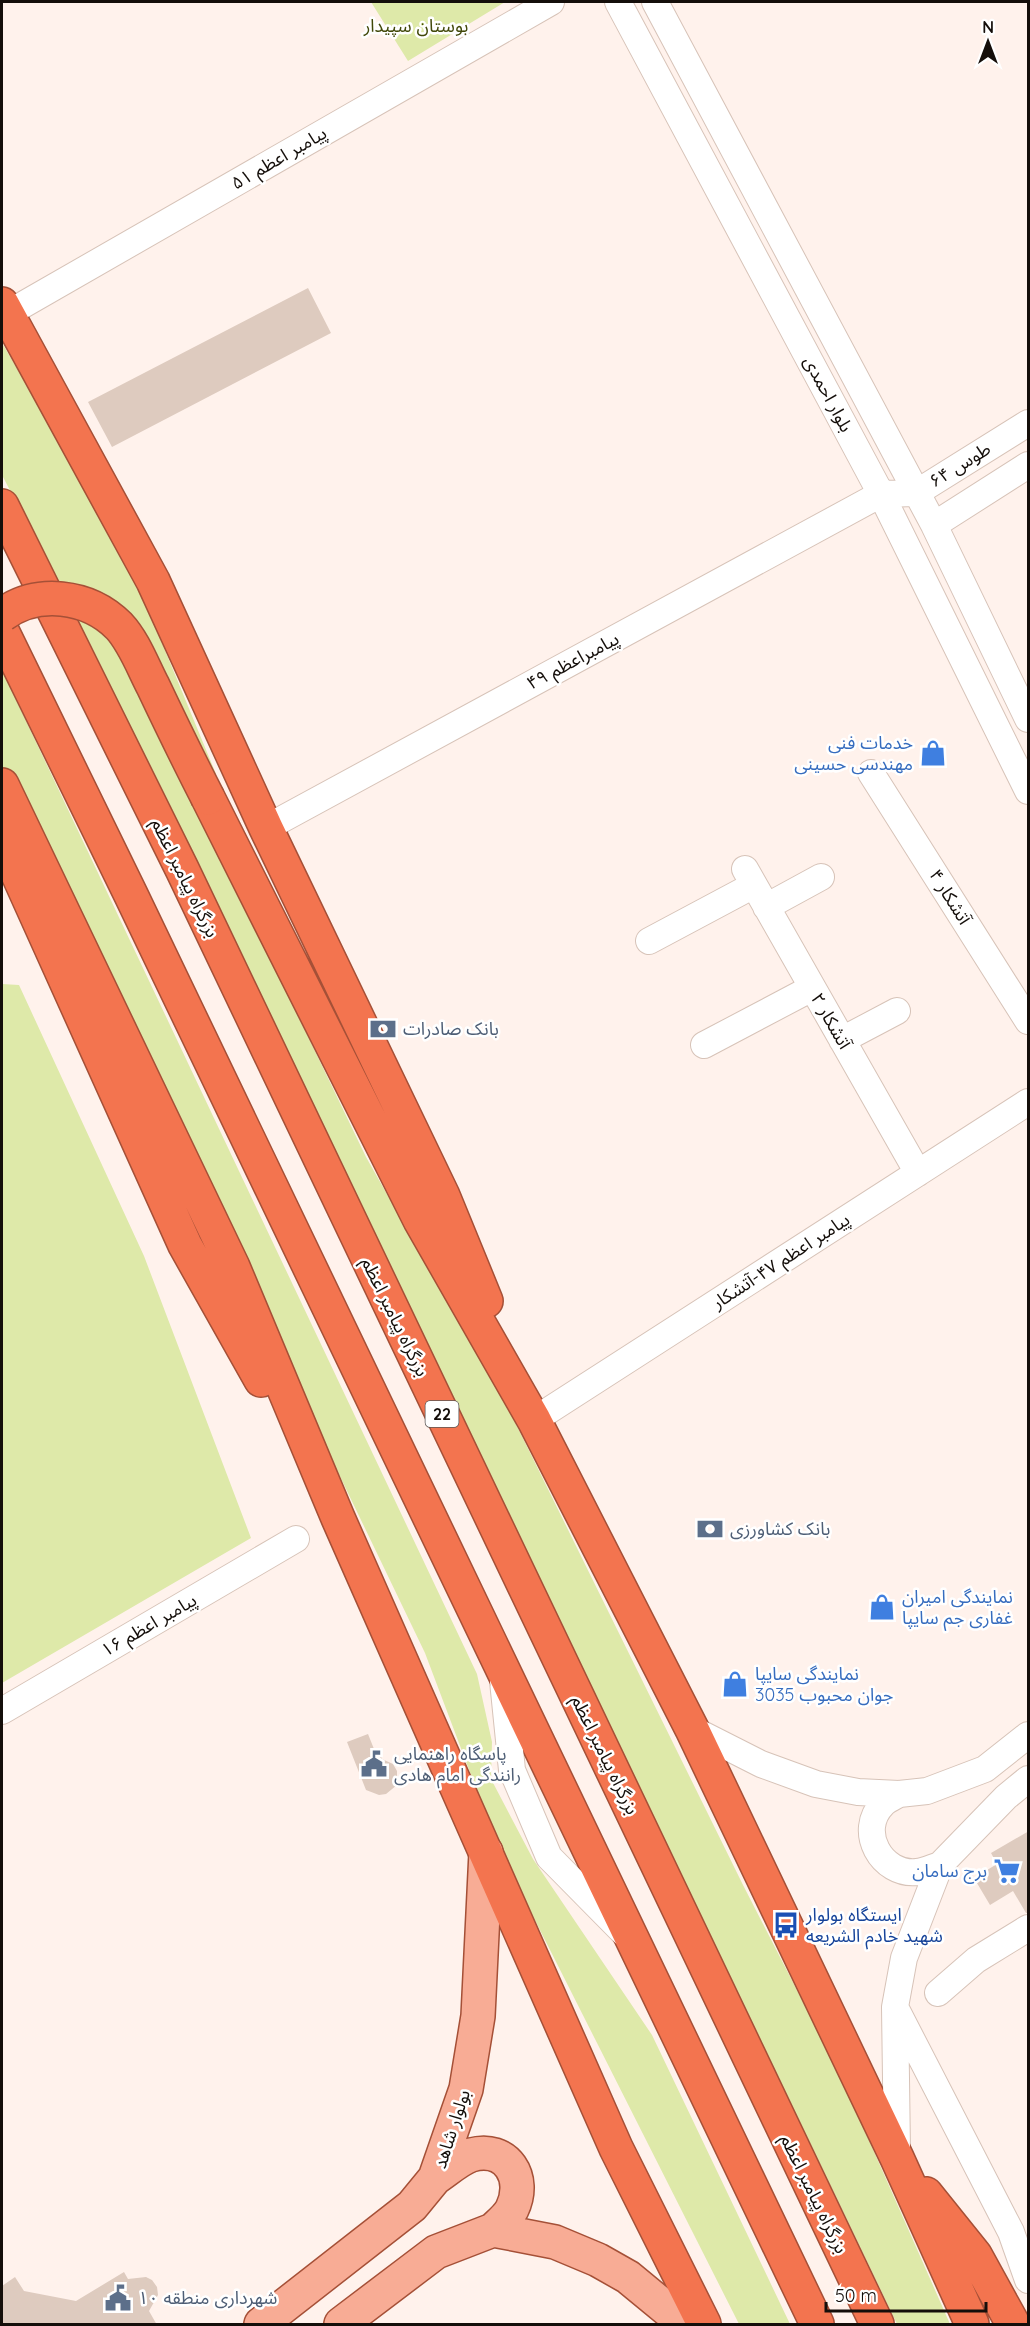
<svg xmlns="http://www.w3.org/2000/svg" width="1030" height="2326" viewBox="0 0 1030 2326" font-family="Quicksand,'Noto Sans Arabic',sans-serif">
	<rect width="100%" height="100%" fill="#fff2ec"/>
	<path fill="#dee9a9" d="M 371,2 L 505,2 L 408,61 Z
		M 2,343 L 122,546 L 216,774 L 193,798 L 366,1157 L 511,1414 L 743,1885 L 838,2070 L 950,2324 L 897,2324 L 96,656 L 2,475 Z
		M 2,670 L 477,1674 L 492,1742 L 491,1779 L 533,1859 L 652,2035 L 790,2324 L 739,2324 L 499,1849 L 425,1653 L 2,774 Z
		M 2,984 L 19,985 L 144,1256 L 251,1538 L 2,1683 Z"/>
	<path fill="#decbbf" d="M 308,288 L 331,333 L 112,447 L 88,402 Z
		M 368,1734 L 376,1754 L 380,1753 L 382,1759 L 393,1764 L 397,1771 L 397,1785 L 386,1794 L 379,1795 L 366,1790 L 347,1742 Z
		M 1029,1831 L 1029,1913 L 1026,1913 L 1013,1891 L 990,1905 L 974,1878 L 997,1864 L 991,1853 Z
		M 124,2272 L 128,2279 L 146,2277 L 152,2280 L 157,2287 L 158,2295 L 149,2311 L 157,2325 L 2,2325 L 2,2286 L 15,2277 L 24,2291 L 76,2301 Z"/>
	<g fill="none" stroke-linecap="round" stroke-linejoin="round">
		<g stroke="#d7c3b8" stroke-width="28">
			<path id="minor" d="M 618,2 L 881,494 L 1028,791
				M 655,2 L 934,525 L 1028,719
				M 7,314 L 551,2
				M 934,525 L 1028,465
				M 871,773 L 1028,1021
				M 266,828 L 881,494 L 916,493 L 1028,423
				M 745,869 L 918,1173
				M 766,907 L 821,877
				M 649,941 L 754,885
				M 842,1040 L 897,1011
				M 704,1045 L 812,988
				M 534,1420 L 1028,1102
				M 503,1681 L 512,1770 L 549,1857 L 624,1933
				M 2,1711 L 296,1539
				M 692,1729 L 761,1764 L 816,1784 L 858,1792 L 899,1794 L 927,1791 L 985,1769 L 1028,1735
				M 899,1794 C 894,1797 887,1800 883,1804 C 856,1831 882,1876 917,1872 C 925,1871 933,1867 940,1865
				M 938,1993 L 976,1960 L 1028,1928
				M 897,2011 L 1011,2232 L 1028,2280
				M 897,2151 L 895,2007 L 904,1958 L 940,1865 L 1006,1797 L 1028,1779"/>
		</g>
		<g stroke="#a55037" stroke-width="36">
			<path id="major" d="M 435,2178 C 446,2171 459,2159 471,2155 C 507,2145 527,2178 512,2209 C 508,2217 499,2224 493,2230
				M 261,2324 L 412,2206 L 435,2178 L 466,2089 L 478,2016 L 486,1852
				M 341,2324 L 436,2252 L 493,2230 L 555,2242 L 598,2260 L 628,2277 L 685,2324"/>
		</g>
		<g stroke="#a55037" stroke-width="36">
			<path id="highway" d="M 2,304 L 153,581 L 266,828 L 443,1196 L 486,1301
				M 2,506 L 182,869 L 877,2324
				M 2,631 L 131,895 L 817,2324
				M 2,785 L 233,1267 L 338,1518 L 616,2148 L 704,2324
				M 208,798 L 420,1220 L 534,1420 L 692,1729 L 897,2158 L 972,2324
				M 2,839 L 185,1245 L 261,1380
				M 926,2194 L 975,2255 L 1013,2324"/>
		</g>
		<use href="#minor" stroke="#fff" stroke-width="26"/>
		<use href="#major" stroke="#f8ac95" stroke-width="33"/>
		<use href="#highway" stroke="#f3744f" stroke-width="33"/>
		<g stroke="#a55037" stroke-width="36" stroke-linecap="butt">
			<path id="highway-bridge" d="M 2,615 C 37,589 88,595 119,626 C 134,642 143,667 153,686 C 171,724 189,761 208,798"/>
		</g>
		<use href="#highway-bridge" stroke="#f3744f" stroke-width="33"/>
	</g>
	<defs>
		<g id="shop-bare" transform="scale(2.07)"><path d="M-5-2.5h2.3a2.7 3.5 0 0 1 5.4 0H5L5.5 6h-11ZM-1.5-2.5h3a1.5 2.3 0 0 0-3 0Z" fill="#3f7fe0" stroke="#fff" stroke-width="2.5" paint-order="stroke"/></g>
		<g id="bank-bare" transform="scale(2.07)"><path d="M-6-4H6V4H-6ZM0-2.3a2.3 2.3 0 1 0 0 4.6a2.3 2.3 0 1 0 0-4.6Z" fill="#5c6f8a" stroke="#fff" stroke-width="2.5" paint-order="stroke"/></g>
		<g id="civic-bare" transform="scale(2.07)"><path d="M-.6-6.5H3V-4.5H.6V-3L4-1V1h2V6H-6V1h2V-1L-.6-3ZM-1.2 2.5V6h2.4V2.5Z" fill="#5c6f8a" stroke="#fff" stroke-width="2.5" paint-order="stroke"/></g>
		<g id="supermarket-bare" transform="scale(2.07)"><path d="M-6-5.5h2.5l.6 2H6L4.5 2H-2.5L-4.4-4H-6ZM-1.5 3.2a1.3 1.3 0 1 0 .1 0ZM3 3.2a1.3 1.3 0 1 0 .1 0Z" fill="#3f7fe0" stroke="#fff" stroke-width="2.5" paint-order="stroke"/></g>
		<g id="bus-bare" transform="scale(2.07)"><path d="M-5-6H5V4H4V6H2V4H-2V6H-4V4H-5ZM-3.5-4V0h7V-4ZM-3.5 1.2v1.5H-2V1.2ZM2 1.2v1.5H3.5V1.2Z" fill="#1a4fb4" stroke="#fff" stroke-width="2.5" paint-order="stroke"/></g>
	</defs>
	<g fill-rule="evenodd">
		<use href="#shop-bare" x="933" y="753"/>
		<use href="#bank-bare" x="383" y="1029"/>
		<use href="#bank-bare" x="710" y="1529"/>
		<use href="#shop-bare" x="882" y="1607"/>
		<use href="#shop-bare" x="735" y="1684"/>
		<use href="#civic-bare" x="374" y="1764"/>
		<use href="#supermarket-bare" x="1007" y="1871"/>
		<use href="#bus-bare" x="786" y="1925"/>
		<use href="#civic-bare" x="118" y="2298"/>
	</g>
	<g text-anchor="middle" stroke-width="5" stroke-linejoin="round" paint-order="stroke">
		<rect fill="#fff" stroke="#5a5654" stroke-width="1.5" x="425.5" y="1401" width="33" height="26" rx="4.5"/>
		<g font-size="16" font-weight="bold" fill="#140e0a">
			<text x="442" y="1420">22</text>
		</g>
		<g font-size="18" fill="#414809" stroke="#fff">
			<text x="416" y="32">بوستان سپیدار</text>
		</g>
		<g font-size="18" fill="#140e0a" stroke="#fff">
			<text transform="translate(279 158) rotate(-30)" y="6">پیامبر اعظم ۵۱</text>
			<text transform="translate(828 394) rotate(62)" y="6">بلوار احمدی</text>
			<text transform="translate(960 465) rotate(-32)" y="6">طوس ۶۴</text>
			<text transform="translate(573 661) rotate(-28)" y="6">پیامبراعظم ۴۹</text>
			<text transform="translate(185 878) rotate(64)" y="6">بزرگراه پیامبر اعظم</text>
			<text transform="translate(950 897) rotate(58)" y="6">آتشکار ۴</text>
			<text transform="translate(831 1021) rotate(60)" y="6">آتشکار ۲</text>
			<text transform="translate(781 1261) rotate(-33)" y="6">پیامبر اعظم ۴۷-آتشکار</text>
			<text transform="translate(395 1317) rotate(64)" y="6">بزرگراه پیامبر اعظم</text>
			<text transform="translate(149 1625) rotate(-30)" y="6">پیامبر اعظم ۱۶</text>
			<text transform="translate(605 1755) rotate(64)" y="6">بزرگراه پیامبر اعظم</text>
			<text transform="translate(452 2129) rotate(-72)" y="6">بولوار شاهد</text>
			<text transform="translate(814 2194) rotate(64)" y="6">بزرگراه پیامبر اعظم</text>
		</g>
		<g font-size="18" fill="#366cbe" stroke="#fff" text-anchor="end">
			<text x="913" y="749">خدمات فنی<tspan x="913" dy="21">مهندسی حسینی</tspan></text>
			<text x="902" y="1603" text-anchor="start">نمایندگی امیران<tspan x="902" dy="21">غفاری جم سایپا</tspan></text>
			<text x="755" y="1680" text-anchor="start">نمایندگی سایپا<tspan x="755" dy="21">جوان محبوب 3035</tspan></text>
			<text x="987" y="1877">برج سامان</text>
		</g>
		<g font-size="18" fill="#4e5e75" stroke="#fff" text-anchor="start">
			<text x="403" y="1035">بانک صادرات</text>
			<text x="730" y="1535">بانک کشاورزی</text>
			<text x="394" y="1760">پاسگاه راهنمایی<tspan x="394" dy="21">رانندگی امام هادی</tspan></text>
			<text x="138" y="2304">شهرداری منطقه ۱۰</text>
		</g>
		<g font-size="18" fill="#164399" stroke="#fff" text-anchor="start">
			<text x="806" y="1921">ایستگاه بولوار<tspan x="806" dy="21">شهید خادم الشریعه</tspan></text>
		</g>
	</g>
	<rect width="1030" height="2326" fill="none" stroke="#140e0a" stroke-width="6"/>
	<g transform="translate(988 42)" stroke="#ffffff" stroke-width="4.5" paint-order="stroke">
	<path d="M0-4.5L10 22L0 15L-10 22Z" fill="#140e0a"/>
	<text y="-9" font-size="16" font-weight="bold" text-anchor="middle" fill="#140e0a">N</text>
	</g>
	<path d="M826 2302v9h160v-9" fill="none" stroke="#140e0a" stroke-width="3"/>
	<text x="835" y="2302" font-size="18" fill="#140e0a" stroke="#ffffff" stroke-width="4.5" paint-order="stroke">50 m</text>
</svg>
